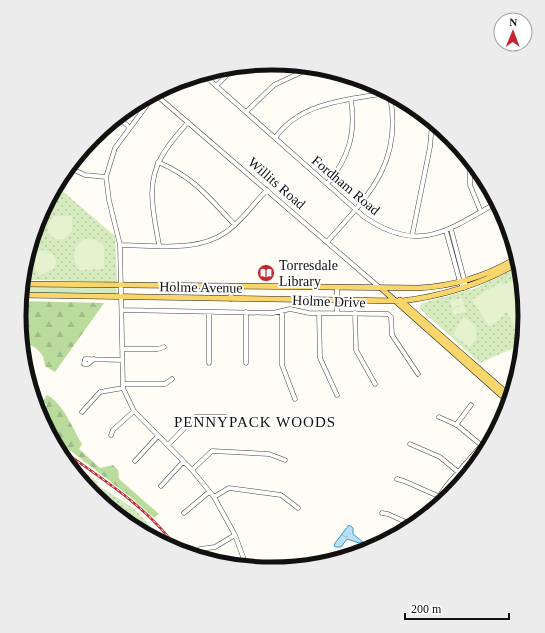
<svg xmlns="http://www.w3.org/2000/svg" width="545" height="633" viewBox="0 0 545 633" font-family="'Times New Roman',serif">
	<defs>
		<pattern id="forest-firs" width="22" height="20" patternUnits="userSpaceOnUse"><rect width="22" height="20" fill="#b9dc9c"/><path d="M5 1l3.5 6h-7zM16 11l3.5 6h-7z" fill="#9ebc85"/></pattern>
		<pattern id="park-dots" width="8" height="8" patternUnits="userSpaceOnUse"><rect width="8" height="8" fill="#d5ebbd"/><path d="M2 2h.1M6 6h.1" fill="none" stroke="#b6c8a1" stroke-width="1.8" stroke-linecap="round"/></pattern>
		<pattern id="water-ripples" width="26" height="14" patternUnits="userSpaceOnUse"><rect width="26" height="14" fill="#b9e0f7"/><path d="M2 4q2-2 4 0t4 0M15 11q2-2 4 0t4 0" fill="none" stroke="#9ebfd3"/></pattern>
	</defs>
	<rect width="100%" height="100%" fill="#fffdf5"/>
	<path fill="#d5ebbd" d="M 29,266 L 37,280 L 26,280 Z
		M 25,286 L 116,287 L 117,295 L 23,294 Z"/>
	<path fill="url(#forest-firs)" d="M 22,301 L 104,303 L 55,372 L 45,366 C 44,352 36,347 24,342 L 19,316 Z
		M 47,395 C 64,404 72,428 82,444 L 79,449 L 100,468 L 113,465 L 118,470 L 119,479 L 159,514 L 154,518 L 133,499 L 54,438 L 40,416 L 47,405 L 43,401 Z"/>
	<path fill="url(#park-dots)" d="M 59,188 L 115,236 L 117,280 L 116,282 L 37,280 L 29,266 L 38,219 L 58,197 Z
		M 516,268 L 526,317 L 520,345 L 480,363 L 419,308 L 422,303 L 474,289 Z
		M 71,462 L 98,482 L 96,484 L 133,508 L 144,519 L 164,543 L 93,496 Z"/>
	<path fill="#e6f2cf" d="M 55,216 L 72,216 L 72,231 L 64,239 L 55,239 L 48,233 L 48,224 Z
		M 36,231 C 42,239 40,249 31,254 Z
		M 87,239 L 96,240 L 104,246 L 104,269 L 80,270 C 69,259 73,243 87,239 Z
		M 41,250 L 46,251 L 53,254 L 56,260 L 55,268 L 39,276 L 31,261 L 34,254 Z
		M 518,278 L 526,317 L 523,330 L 517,333 L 507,311 L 498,321 L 489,326 L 473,302 L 473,299 L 500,283 L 502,285 Z
		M 462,298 L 464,304 L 452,308 L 450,301 Z
		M 464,305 L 466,312 L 454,315 L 452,309 Z
		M 463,317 L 476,326 L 476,339 L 470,347 L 453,335 Z"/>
	<path fill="url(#water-ripples)" stroke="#3f96cf" d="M 349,525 L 353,528 L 353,534 L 363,542 L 359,543 L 347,539 L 341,547 L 336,547 L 334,546 L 335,543 Z"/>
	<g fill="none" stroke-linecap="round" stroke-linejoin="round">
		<g stroke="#444" stroke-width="5">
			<path id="minor" d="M 205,76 L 363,216 C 417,254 446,232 496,203
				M 216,86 L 230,72
				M 156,95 L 380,288
				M 153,97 L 115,148 L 106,177 L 109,200 L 120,245 L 123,388 L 134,411 L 192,470 L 214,497 L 235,535 L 246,565
				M 246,112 L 274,85 L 306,70
				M 120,119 L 129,127
				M 275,138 C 300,102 346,100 386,93
				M 158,162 C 195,178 208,197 235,225
				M 470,164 L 470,185 L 481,212
				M 72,169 L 85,175 L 106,177
				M 327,184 C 349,158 356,133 351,100
				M 451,229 L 465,283
				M 446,231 L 460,282 L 464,288
				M 412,236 L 430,147 L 432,124
				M 327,242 C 368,196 403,163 390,96
				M 120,245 C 154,245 197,253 226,232 C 242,221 254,203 267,190
				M 159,245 C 154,215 145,184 162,156 C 169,143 179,133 188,122
				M 123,310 L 273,313 L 290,309 L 309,313 L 388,314 L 391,317 L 392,335 L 418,374
				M 282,311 L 282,365 L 295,399
				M 319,313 L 320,358 L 337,395
				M 337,313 L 337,289
				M 355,313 L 356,350 L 375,384
				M 123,349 L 158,349 L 164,347
				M 94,359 L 88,364 L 84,364 L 85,359 L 122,360
				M 209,363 L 209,312
				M 246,363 L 246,312
				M 123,384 L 165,384 L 172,379
				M 82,412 L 100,392 L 123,388
				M 439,417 L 457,425 L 481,445
				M 456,425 L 471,405
				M 111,435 L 113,430 L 134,411
				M 410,444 L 440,457 L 464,477
				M 168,445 L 195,417 L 226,417
				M 135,461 L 158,436
				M 192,470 L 212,451 L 269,454 L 285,460
				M 397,479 L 404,481 L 438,496
				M 161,486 L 183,462
				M 214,497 L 229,488 L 281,495 L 298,508
				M 428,512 L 447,485 L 501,423
				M 184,513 L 209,492
				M 382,513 L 388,514 L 410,524
				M 200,549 L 215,547 L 235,535"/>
		</g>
		<g stroke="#222" stroke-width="6">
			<path id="major" d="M 25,284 L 419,288 C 453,286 485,277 515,259
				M 382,289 L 509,402
				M 23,295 L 402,301 C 442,296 480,285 516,264
				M 231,299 L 231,287
				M 400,300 L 510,396"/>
		</g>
		<use href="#minor" stroke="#fff" stroke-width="4"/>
		<use href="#major" stroke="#f9d66b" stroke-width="5"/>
		<g stroke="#c4262e" stroke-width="2.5">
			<path id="rail" d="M 63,451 C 105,481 149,508 179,551"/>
		</g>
		<use href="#rail" stroke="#fff" stroke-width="1" stroke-dasharray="3" stroke-linecap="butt"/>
	</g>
	<defs>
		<g id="library-disc" transform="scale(0.9)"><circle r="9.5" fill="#c4262e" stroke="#fff"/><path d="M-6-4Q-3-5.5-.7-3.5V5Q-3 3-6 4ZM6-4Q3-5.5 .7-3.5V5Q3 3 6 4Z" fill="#fff"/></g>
	</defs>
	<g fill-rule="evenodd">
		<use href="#library-disc" x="266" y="273"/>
	</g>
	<g text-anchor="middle" stroke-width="4" stroke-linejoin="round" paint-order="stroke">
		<g font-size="14" fill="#111" stroke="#fff">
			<text transform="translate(277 183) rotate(41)" y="5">Willits Road</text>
			<text transform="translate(346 185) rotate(40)" y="5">Fordham Road</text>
			<text transform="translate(201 287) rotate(1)" y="5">Holme Avenue</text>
			<text transform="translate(329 301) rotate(2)" y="5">Holme Drive</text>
		</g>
		<g font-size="14" fill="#111" stroke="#fff" text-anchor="start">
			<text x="279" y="270">Torresdale<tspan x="279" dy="16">Library</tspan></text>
		</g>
		<g font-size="15" letter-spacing="1" fill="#111" stroke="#fff">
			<text x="255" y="427">PENNYPACK WOODS</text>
		</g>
	</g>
	<path d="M0 0H545V633H0ZM26 316a246 246 0 1 1 492 0a246 246 0 1 1-492 0Z" fill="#ececec" fill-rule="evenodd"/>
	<path fill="none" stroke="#111" stroke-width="5" d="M26 316a246 246 0 1 1 492 0a246 246 0 1 1-492 0Z"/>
	<g transform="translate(513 32) rotate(1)"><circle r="19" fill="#ffffff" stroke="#a0a0a0"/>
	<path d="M0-3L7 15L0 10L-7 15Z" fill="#c4262e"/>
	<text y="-6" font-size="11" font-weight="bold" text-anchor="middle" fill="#111111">N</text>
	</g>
	<path d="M405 613v6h104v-6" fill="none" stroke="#111111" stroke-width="2"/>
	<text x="411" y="613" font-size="12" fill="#111111" stroke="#ffffff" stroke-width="3" paint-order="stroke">200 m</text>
</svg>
